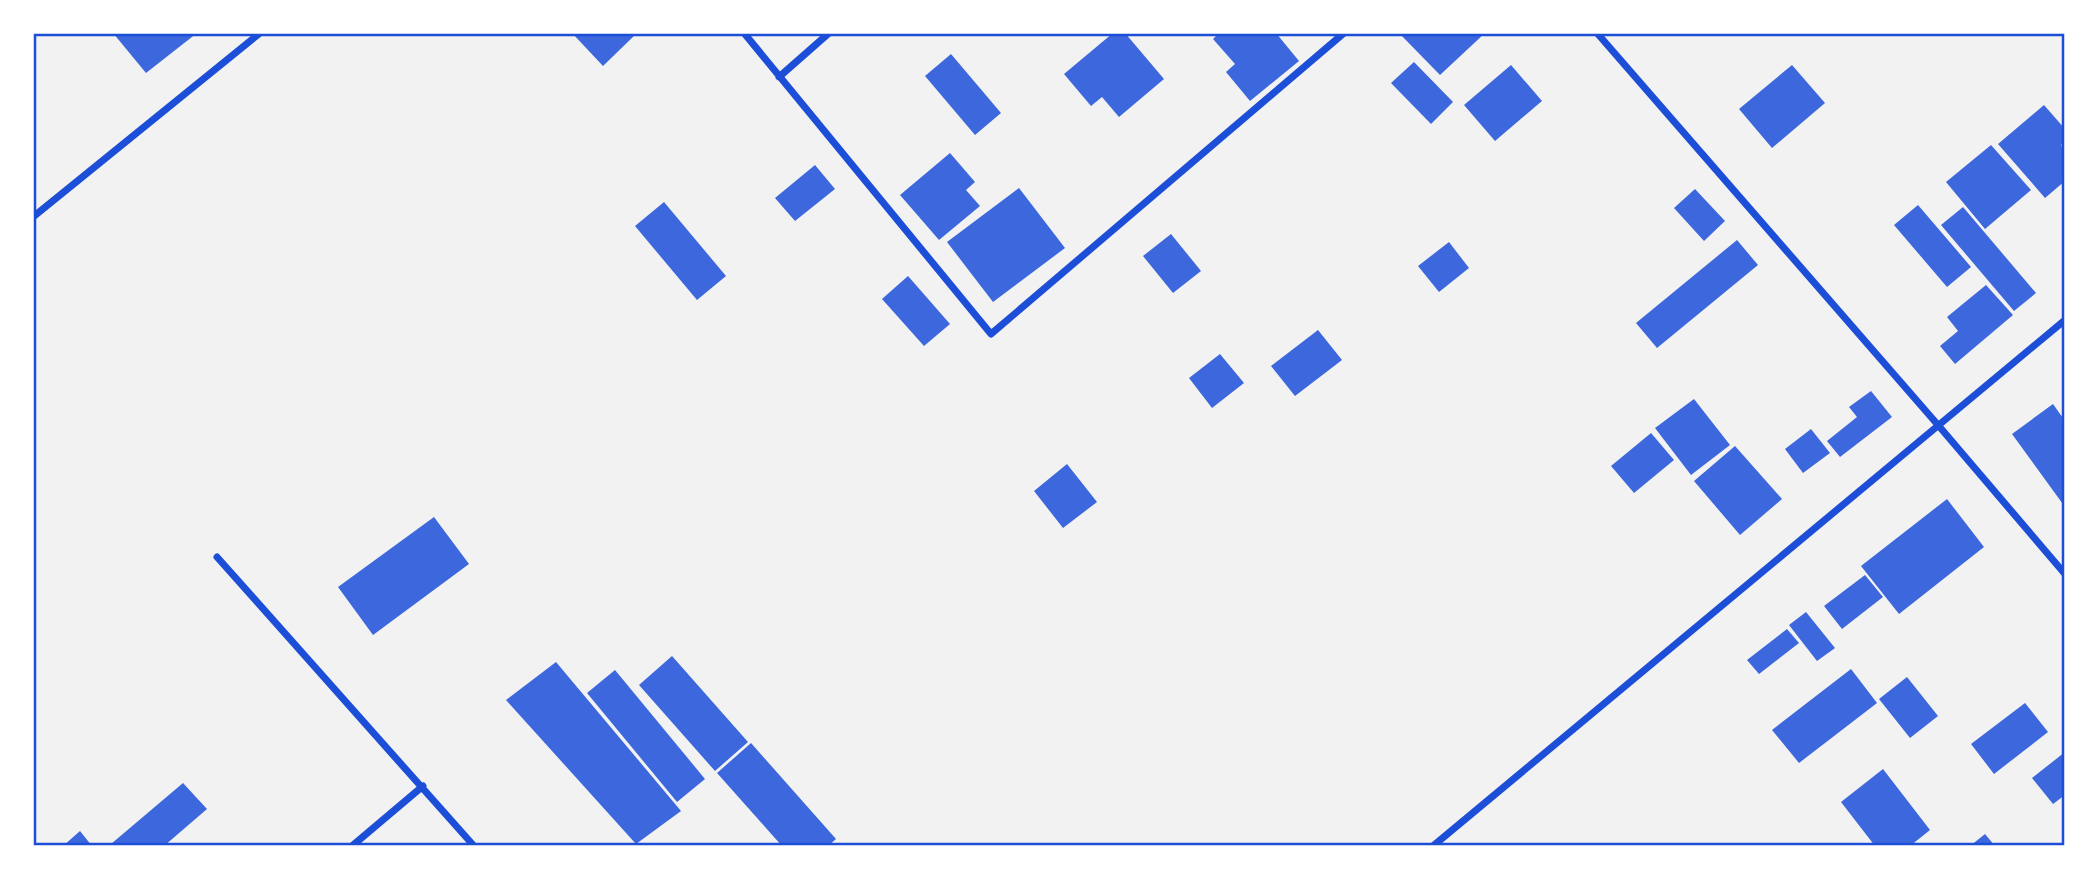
<svg xmlns="http://www.w3.org/2000/svg" width="2098" height="879" viewBox="0 0 2098 879" font-family="'Roboto Condensed',sans-serif">
	<rect width="100%" height="100%" fill="#f2f2f2"/>
	<path fill="#3d67dc" d="M 113,33 L 197,33 L 146,73 Z
		M 572,33 L 637,33 L 603,66 Z
		M 1113,33 L 1125,33 L 1164,79 L 1119,117 L 1102,97 L 1091,106 L 1064,74 Z
		M 1219,33 L 1276,33 L 1299,61 L 1250,101 L 1226,72 L 1235,64 L 1213,39 Z
		M 1399,33 L 1485,33 L 1440,75 Z
		M 951,54 L 1001,113 L 975,135 L 925,76 Z
		M 1414,62 L 1453,102 L 1431,124 L 1391,83 Z
		M 1511,65 L 1542,101 L 1495,141 L 1464,105 Z
		M 1792,65 L 1825,103 L 1772,148 L 1739,109 Z
		M 2044,105 L 2065,129 L 2065,142 L 2061,145 L 2065,149 L 2065,181 L 2045,198 L 1998,144 Z
		M 1991,145 L 2031,190 L 1985,229 L 1946,182 Z
		M 950,153 L 975,182 L 966,190 L 980,206 L 939,240 L 900,195 Z
		M 815,165 L 835,189 L 795,221 L 775,198 Z
		M 1019,188 L 1065,248 L 993,302 L 947,242 Z
		M 1695,189 L 1725,221 L 1704,241 L 1674,208 Z
		M 664,202 L 726,276 L 697,300 L 635,226 Z
		M 1918,205 L 1971,267 L 1947,287 L 1894,225 Z
		M 1963,207 L 2036,293 L 2014,311 L 1941,225 Z
		M 1171,234 L 1201,271 L 1173,293 L 1143,256 Z
		M 1737,240 L 1758,265 L 1657,348 L 1636,323 Z
		M 1449,242 L 1469,268 L 1439,292 L 1418,266 Z
		M 908,276 L 950,324 L 924,346 L 882,299 Z
		M 1986,285 L 2013,315 L 1955,364 L 1940,346 L 1958,331 L 1947,317 Z
		M 1318,330 L 1342,360 L 1295,396 L 1271,366 Z
		M 1220,354 L 1244,383 L 1212,408 L 1189,378 Z
		M 1871,391 L 1892,417 L 1840,457 L 1827,441 L 1857,417 L 1849,407 Z
		M 1694,399 L 1730,445 L 1691,475 L 1655,428 Z
		M 2053,404 L 2065,421 L 2065,507 L 2012,434 Z
		M 1811,429 L 1830,453 L 1803,473 L 1785,449 Z
		M 1651,433 L 1674,460 L 1634,493 L 1611,466 Z
		M 1735,446 L 1782,499 L 1740,535 L 1694,481 Z
		M 1067,464 L 1097,502 L 1063,528 L 1034,491 Z
		M 1947,499 L 1984,547 L 1899,614 L 1861,566 Z
		M 434,517 L 469,564 L 373,635 L 338,587 Z
		M 1865,575 L 1883,597 L 1842,629 L 1824,606 Z
		M 1806,612 L 1835,648 L 1817,661 L 1789,625 Z
		M 1787,629 L 1799,643 L 1759,674 L 1747,660 Z
		M 672,656 L 748,742 L 715,771 L 639,685 Z
		M 556,662 L 681,811 L 636,844 L 506,700 Z
		M 1851,669 L 1877,703 L 1799,763 L 1772,730 Z
		M 615,670 L 705,779 L 677,802 L 587,693 Z
		M 1907,677 L 1938,716 L 1910,738 L 1879,699 Z
		M 2025,703 L 2048,732 L 1994,774 L 1971,744 Z
		M 751,743 L 836,839 L 828,846 L 782,846 L 717,773 Z
		M 2065,752 L 2065,795 L 2053,804 L 2032,778 Z
		M 1883,769 L 1930,830 L 1910,846 L 1875,846 L 1841,802 Z
		M 183,783 L 207,809 L 164,846 L 113,846 L 111,844 Z
		M 80,831 L 92,846 L 63,846 Z
		M 1985,834 L 1995,846 L 1970,846 Z"/>
	<g fill="none" stroke-linecap="round" stroke-linejoin="round">
		<path stroke="#1d4ed8" stroke-width="7" d="M 744,33 L 991,334 L 1344,33
			M 1597,33 L 1938,425 L 2065,574
			M 779,77 L 829,33
			M 33,217 L 260,33
			M 217,557 L 474,846
			M 352,846 L 423,786
			M 1433,846 L 2065,320"/>
	</g>
	<rect width="2098" height="879" fill="none" stroke="#ffffff" stroke-width="70"/>
	<rect x="35" y="35" width="2028" height="809" fill="none" stroke="#1d4ed8" stroke-width="2.5"/>
</svg>
